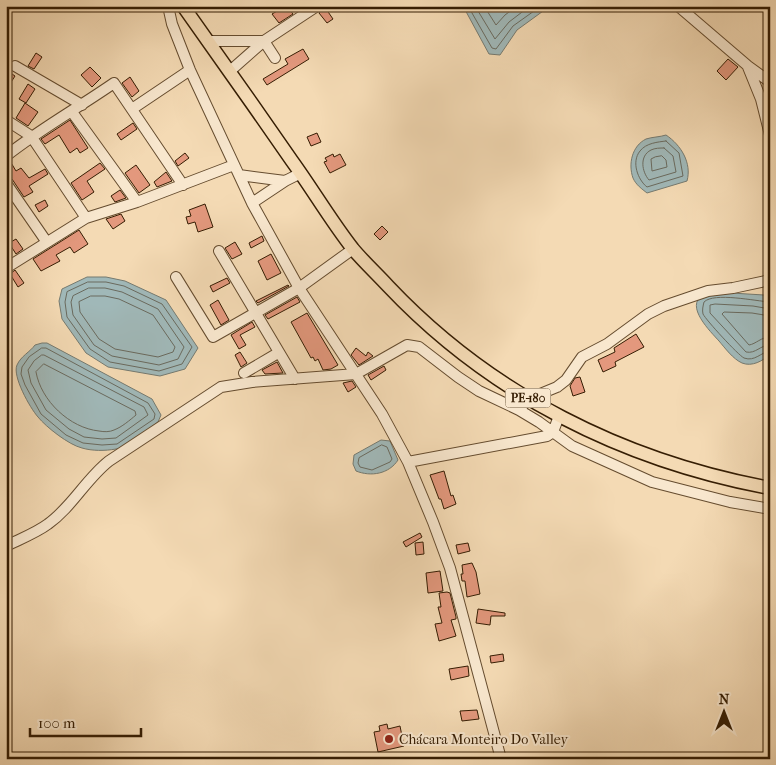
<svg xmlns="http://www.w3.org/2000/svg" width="776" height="765" viewBox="0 0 776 765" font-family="'IM FELL French Canon',serif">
	<rect width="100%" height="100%" fill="#f4dab4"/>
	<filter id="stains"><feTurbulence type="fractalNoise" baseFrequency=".004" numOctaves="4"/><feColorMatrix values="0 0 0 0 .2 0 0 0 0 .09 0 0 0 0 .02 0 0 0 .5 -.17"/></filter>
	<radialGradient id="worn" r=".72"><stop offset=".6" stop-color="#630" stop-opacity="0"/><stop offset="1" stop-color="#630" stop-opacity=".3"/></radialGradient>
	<path fill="#a0b8b8" stroke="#757a70" d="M 463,6 L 550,6 L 517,30 L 500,55 L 489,54 Z
		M 666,135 C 681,145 692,163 687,181 L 647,193 C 642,189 636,185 633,178 C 628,164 632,146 646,139 C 652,137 660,137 666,135 Z
		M 87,277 L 106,277 L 125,281 L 166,300 L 198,348 L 185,369 L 160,376 L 108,367 L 86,353 L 62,319 L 59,301 L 62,289 Z
		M 715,292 L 764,295 L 770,298 L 770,354 C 763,361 752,367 742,363 C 733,359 725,348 719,341 C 711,332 684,306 703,295 C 706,294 711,293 715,292 Z
		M 42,343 L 47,343 L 152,399 L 161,415 L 158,422 C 148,429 128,448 116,449 C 105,451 92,451 82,448 C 69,445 46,427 38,417 C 30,408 12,376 17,365 C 21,356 30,352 35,345 Z
		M 381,440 L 390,441 L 398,460 C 389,474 371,477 356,471 L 353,464 L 354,455 Z"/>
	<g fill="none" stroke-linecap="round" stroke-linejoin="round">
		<path stroke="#6a6a5e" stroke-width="1" d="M 468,6 L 492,48 L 496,49 L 513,26 L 541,6
			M 475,6 L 495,39 L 509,22 L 530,6
			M 484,6 L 496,25 L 505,15 L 517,6
			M 666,141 L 679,153 L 683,176 L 647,187 C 638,180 631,162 640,151 C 646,143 658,142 666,141 Z
			M 664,148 L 673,156 L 676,172 L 649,180 C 642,172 639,156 651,150 C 655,148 660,148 664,148 Z
			M 662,156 L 666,160 L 667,167 L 652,171 L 651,159 L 655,157 Z
			M 88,282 L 106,282 L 124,286 L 162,304 L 192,347 L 182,364 L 159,371 L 110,362 L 90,349 L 67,317 L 65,302 L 67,292 Z
			M 89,288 L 105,288 L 122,292 L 158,309 L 184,347 L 178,359 L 159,365 L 112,356 L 94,345 L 73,315 L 71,302 L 73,296 Z
			M 91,296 L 105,296 L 119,299 L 153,315 L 175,347 L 173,352 L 158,357 L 115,349 L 99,339 L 80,312 L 79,302 Z
			M 770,302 C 755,301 714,292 704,302 C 703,306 702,310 703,314 C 706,320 738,355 744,358 C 755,362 761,352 770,351
			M 770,309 L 753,306 L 715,304 L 710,305 L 710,313 L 746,352 C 756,354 760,345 770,345
			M 770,316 L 752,313 L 724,312 L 722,314 L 749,345 C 756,344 761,337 770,337
			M 42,348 L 46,348 L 148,403 L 155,414 L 154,419 L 117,444 L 102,445 L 83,443 L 66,435 L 41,414 L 25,385 L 21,374 L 22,367 L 29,357 Z
			M 42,355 L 44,355 L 144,407 L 148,415 L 116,438 L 102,439 L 84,437 L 69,429 L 46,410 L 31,383 L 28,370 L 34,361 Z
			M 44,364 L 135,411 L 136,415 C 130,420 122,427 114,430 C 110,432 104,432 99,431 C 70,428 41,401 36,372 Z
			M 382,445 L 387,447 L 392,459 L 390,462 L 372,470 L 360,467 L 358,463 L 359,458 Z"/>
	</g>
	<path fill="#e3987d" stroke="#351d03" d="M 286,6 L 287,6 L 293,14 L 279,23 L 272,14 Z
		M 324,6 L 333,19 L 327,23 L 319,13 Z
		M 303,49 L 309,59 L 267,85 L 263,79 L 288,64 L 285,59 Z
		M 36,53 L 42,57 L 34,69 L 28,66 Z
		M 728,59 L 738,67 L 726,80 L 717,71 Z
		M 90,67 L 101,78 L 92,87 L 81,75 Z
		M 9,72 L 15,76 L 6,90 L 6,75 Z
		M 130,77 L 139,91 L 132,97 L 122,83 Z
		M 28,84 L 35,89 L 26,103 L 19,99 Z
		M 25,103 L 38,112 L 28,126 L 16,118 Z
		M 70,120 L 88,148 L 80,153 L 77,148 L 70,153 L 59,135 L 45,144 L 41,139 Z
		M 133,123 L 137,129 L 121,140 L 117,134 Z
		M 317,133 L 321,142 L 311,146 L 307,137 Z
		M 185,153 L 189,158 L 178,166 L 175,161 Z
		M 333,154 L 334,157 L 340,154 L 346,165 L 330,173 L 324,162 L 327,161 L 325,158 Z
		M 10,161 L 16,171 L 21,168 L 29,178 L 45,169 L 48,174 L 29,186 L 33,192 L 24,197 L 12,179 L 6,176 L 6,163 Z
		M 100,163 L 105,169 L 87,181 L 94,192 L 82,200 L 71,183 Z
		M 136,165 L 150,185 L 139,193 L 125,173 Z
		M 166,172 L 172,181 L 157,187 L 154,182 Z
		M 120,190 L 126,198 L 115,202 L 111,196 Z
		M 45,200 L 48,206 L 39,212 L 35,205 Z
		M 205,204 L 213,227 L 198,232 L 195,222 L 188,224 L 186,217 L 191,216 L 189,210 Z
		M 121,214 L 125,221 L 113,229 L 106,219 Z
		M 382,226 L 388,232 L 380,240 L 374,234 Z
		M 79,230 L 88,244 L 74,253 L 70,247 L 56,255 L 60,261 L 41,271 L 33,259 Z
		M 262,236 L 264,241 L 251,248 L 249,243 Z
		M 16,239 L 23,249 L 16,254 L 9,243 Z
		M 235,242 L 242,254 L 232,259 L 225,248 Z
		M 271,254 L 281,273 L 267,280 L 258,261 Z
		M 15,270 L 24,283 L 18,287 L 10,274 Z
		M 227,278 L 230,283 L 213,292 L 210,286 Z
		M 288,285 L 289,286 L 258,303 L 256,301 Z
		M 297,297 L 300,302 L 268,319 L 265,315 Z
		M 218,300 L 229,320 L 221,325 L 210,305 Z
		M 307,313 L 338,365 L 331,369 L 323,370 L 318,359 L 315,361 L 313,357 L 311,358 L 291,322 Z
		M 252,322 L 255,327 L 240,335 L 246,345 L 239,349 L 231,335 Z
		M 636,334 L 644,347 L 615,362 L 616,366 L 603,372 L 598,360 L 615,352 L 614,348 Z
		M 356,348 L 366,356 L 368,352 L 373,356 L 359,365 L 351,355 Z
		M 240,352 L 247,363 L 241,367 L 235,355 Z
		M 277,362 L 283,373 L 265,374 L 262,370 Z
		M 384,366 L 386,370 L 371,380 L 368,375 Z
		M 580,377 L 585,392 L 573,396 L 570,386 L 575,378 Z
		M 352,381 L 356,387 L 348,392 L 343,383 Z
		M 444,471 L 451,496 L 453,495 L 456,504 L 444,509 L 441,499 L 439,499 L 430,475 Z
		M 420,533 L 422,537 L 406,547 L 403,542 Z
		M 423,542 L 424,554 L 416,555 L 415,543 Z
		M 468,543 L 470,551 L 458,554 L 456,545 Z
		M 472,563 L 476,572 L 480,594 L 467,597 L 465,581 L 462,581 L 461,574 L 463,574 L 462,565 Z
		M 440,571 L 443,591 L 428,593 L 426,573 Z
		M 447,592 L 450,593 L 456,617 L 456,619 L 451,620 L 456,636 L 439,641 L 435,624 L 442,623 L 438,607 L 441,607 L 439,593 Z
		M 478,609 L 505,613 L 505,616 L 491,616 L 490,625 L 476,623 Z
		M 503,654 L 504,661 L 491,663 L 490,656 Z
		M 468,666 L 469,676 L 451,680 L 449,669 Z
		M 477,710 L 479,719 L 462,721 L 460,711 Z
		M 387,724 L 388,729 L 400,726 L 404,746 L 378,752 L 374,732 L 380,731 L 379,726 Z"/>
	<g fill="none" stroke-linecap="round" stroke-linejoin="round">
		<g stroke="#654c2f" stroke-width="12">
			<path id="minor" d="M 168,6 L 172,24 L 190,70 L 252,203 L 299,288 L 382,414 L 408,462 L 433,522 L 450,568 L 501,759
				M 678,6 L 748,66 L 770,82
				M 207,41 L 264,41 L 275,58
				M 15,66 L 82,105
				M 748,67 L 761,99 L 770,135
				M 230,71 L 264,41 L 317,6
				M 132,109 L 190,70
				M 72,112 L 137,202
				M 6,120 L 31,136 L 86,218
				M 6,156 C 40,129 78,108 114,83 L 183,185
				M 239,175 L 285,181
				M 6,183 L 46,241
				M 252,203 L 285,181 L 301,173
				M 219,251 L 295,379
				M 6,268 L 86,218 L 137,202 L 234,165
				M 176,277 L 213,337 L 299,288 L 353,249
				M 244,373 L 278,353
				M 519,410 L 539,422 L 572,446 L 652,482 L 730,502 L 770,509
				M 408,462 L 547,436 L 553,432 L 559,416
				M 6,546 C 20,539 36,533 48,524 C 72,507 86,479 109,461 L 221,387 L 252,382 L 356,374 L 407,345 L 419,347 L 458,377 L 479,391 L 519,410 L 528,399 L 557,387 L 566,380 L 582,357 L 607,344 L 648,314 L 664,306 L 708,291 L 733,288 L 770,280"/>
		</g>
		<g stroke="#351d03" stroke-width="15">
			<path id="major" d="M 183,6 C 220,58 256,109 292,161 C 313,190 331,221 353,249 C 364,262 377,274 388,286 C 491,395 624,461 770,488"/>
		</g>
		<use href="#minor" stroke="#f8e7ce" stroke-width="10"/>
		<use href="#major" stroke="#f4dab4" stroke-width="12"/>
	</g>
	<circle fill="#8f2418" stroke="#f8e7ce" stroke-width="2" cx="389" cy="739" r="5"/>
	<g text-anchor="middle" stroke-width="4" stroke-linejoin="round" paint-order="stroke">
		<rect fill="#f8e7ce" stroke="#705a40" stroke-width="1" x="505.5" y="388.5" width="45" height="19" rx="4"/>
		<g font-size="12" font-weight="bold" fill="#351d03">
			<text x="528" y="402">PE-180</text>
		</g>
		<g font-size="14" fill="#351d03" stroke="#f8e7ce" text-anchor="start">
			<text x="399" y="744">Chácara Monteiro Do Valley</text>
		</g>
	</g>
	<rect width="776" height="765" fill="none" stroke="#f4dab4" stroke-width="25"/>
	<rect x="8" y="8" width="761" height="750" fill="none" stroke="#351d03" stroke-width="2.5"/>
	<rect x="12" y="12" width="751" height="740" fill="none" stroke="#351d03"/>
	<g transform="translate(724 712)" stroke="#f8e7ce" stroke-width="4" paint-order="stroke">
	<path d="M0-4L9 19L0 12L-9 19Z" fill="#351d03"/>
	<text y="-8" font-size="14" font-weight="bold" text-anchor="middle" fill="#351d03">N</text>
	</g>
	<path d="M30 728v8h111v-8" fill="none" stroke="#351d03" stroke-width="2.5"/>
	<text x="38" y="728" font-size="15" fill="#351d03" stroke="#f8e7ce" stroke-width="4" paint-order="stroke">100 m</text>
	<rect width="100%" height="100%" filter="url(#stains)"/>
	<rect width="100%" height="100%" fill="url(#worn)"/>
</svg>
